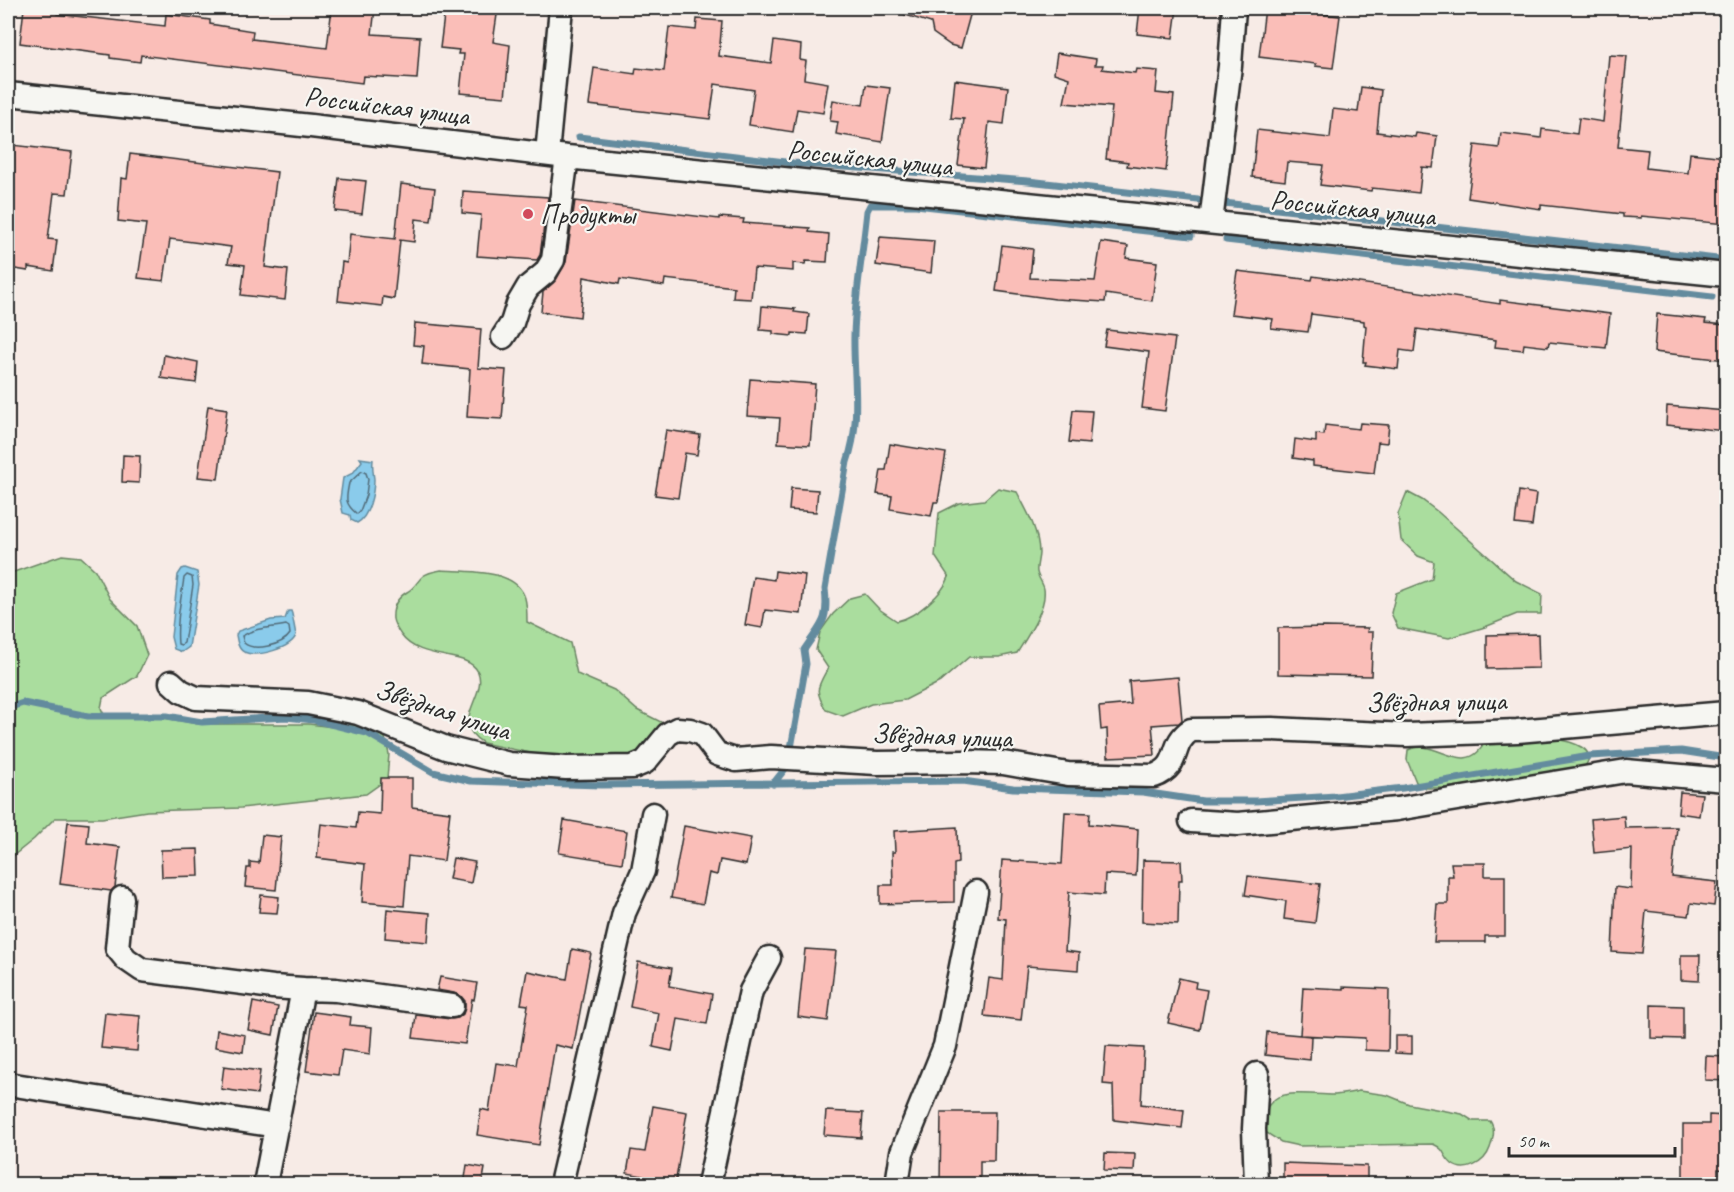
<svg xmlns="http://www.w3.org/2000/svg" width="1734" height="1192" viewBox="0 0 1734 1192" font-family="Caveat,sans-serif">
	<rect width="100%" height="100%" fill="#f7ebe6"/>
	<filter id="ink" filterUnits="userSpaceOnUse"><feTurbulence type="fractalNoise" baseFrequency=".0167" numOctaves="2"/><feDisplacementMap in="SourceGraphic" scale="12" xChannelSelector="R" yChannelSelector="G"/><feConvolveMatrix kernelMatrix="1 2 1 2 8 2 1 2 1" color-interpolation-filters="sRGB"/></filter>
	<g filter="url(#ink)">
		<path fill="#aadd9e" stroke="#6a8464" stroke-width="1.5" d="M 998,488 L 1017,492 C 1027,511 1039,531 1039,553 C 1039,559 1036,566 1037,572 C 1038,578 1043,583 1044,589 C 1047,608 1027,637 1017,653 L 999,657 L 969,657 L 940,682 L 905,700 L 871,704 L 843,716 L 826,710 C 814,690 817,688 828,668 L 816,650 L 820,632 L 833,614 L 850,598 L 865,594 L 879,609 L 897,621 C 916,617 943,594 949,577 L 935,556 L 939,513 L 959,503 L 984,500 Z
			M 1407,492 L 1422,500 L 1438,512 L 1516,581 L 1542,594 L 1541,614 L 1517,614 L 1485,627 L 1449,638 L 1398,628 L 1391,613 L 1396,593 L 1432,579 L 1434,562 L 1418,556 L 1401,540 L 1398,514 Z
			M 62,555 L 81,557 L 95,570 L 110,599 L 137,626 L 147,655 L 137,676 L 103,698 L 101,708 L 105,717 L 120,718 L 153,716 L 198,724 L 309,724 L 341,728 L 358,721 L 384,734 L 389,754 L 387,779 L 366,794 L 241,808 L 147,811 L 102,818 L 55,818 L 34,839 L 8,860 L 8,570 L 14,572 Z
			M 441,570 C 466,572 516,568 525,598 C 527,605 527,614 527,622 L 570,643 L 577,674 L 614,690 L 637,710 L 661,722 L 666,749 L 650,757 L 554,758 L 483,743 C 448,722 488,696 478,672 C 468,650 420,662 401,635 C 397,629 394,625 393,619 C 392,606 397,598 407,592 C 415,588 417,581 423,576 C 428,572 435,571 441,570 Z
			M 1555,739 C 1569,741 1603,749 1582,769 L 1517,780 L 1443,788 L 1426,788 L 1416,782 L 1407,760 L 1408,750 C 1434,735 1466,782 1486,740 Z
			M 1359,1091 L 1387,1095 L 1409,1104 L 1462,1114 L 1473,1121 L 1490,1121 C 1496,1130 1493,1139 1490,1148 C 1485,1163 1465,1174 1452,1164 C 1442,1156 1447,1150 1433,1144 L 1299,1146 L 1281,1142 L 1259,1128 C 1262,1117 1265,1107 1275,1099 C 1286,1090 1320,1095 1335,1095 C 1343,1094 1351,1093 1359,1091 Z"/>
		<path fill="#8acbeb" stroke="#648b9e" stroke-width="1.5" d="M 360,458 L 373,460 C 372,467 373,472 374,479 C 374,493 369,517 357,523 L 351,520 L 350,515 L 343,513 L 340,499 L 343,478 L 353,473 L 362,461 Z
			M 185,568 L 197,572 L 199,585 L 189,647 L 182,652 L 174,649 L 171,637 L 178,575 L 182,569 Z
			M 288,611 L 291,611 L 292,614 L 296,635 C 292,648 257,658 244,652 C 238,649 237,641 236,635 L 238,631 L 271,620 L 285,619 Z"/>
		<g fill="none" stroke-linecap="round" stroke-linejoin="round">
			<path stroke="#516b78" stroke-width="1.5" d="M 362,471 L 366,473 L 368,479 L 366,495 L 360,511 L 357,514 C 344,503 346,499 349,483 Z
				M 187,575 L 192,577 L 193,585 L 184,643 L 181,645 L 178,644 C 176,622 181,599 184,578 Z
				M 286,625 L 289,627 L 290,634 C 283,645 254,652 244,643 L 242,636 C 256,627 271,628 286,625 Z"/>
			<path stroke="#648b9e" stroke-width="7" d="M 579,137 L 793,163 L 1028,181 L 1198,200
				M 1224,203 L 1726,260
				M 1226,240 L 1712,297
				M 8,708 L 23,703 L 88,716 L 167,716 L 202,722 L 286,717 L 314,720 L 367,733 L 433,772 L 471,781 L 601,785 L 963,781 L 1013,788 L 1143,792 L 1203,801 L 1255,801 L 1336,796 L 1403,788 L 1590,756 L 1681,751 L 1726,758
				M 791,748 L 806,664 L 804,650 C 821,624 829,622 825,589 L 847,462 C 862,420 853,378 854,335 C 855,294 863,252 867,211 L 870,205 L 916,205 L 1191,236
				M 773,784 L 788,765"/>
		</g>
		<path fill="#fabeb8" stroke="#2b2b2b" stroke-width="1.5" d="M 24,8 L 58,8 L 57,14 L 165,26 L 166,14 L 210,20 L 210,24 L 253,31 L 252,39 L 327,48 L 332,8 L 375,8 L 372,34 L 420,37 L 417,79 L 363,76 L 362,83 L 141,55 L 140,62 L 110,58 L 110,55 L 20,43 Z
			M 445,8 L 498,8 L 493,42 L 510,45 L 505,97 L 460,93 L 464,54 L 458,54 L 459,50 L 440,48 Z
			M 896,8 L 972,8 L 961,48 L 950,45 L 933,33 L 931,23 L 896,12 Z
			M 1140,8 L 1177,8 L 1173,38 L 1137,34 Z
			M 1265,8 L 1323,8 L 1322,14 L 1340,16 L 1333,68 L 1315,66 L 1316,64 L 1259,57 Z
			M 697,19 L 722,21 L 719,56 L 771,63 L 774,41 L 801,45 L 800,60 L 806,61 L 804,79 L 828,83 L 823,113 L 797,109 L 793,132 L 749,125 L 754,90 L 715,84 L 710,119 L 589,105 L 594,68 L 635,74 L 636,68 L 664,71 L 669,27 L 696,30 Z
			M 1057,53 L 1096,59 L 1095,65 L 1103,65 L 1102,69 L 1135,73 L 1136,69 L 1158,71 L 1156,93 L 1174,95 L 1166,171 L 1127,166 L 1128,162 L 1106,159 L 1112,107 L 1064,103 L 1069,78 L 1054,73 Z
			M 1609,55 L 1627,56 L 1618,147 L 1648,150 L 1646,168 L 1688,173 L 1690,153 L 1726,157 L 1726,224 L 1641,216 L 1641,218 L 1623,217 L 1623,214 L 1541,205 L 1541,209 L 1468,198 L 1475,145 L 1499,148 L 1501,133 L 1541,138 L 1542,129 L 1577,134 L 1579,118 L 1603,122 Z
			M 955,80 L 1008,87 L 1004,124 L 989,122 L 984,168 L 958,165 L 964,119 L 951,118 Z
			M 866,85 L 890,88 L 882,142 L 836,134 L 838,122 L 830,121 L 833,100 L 863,105 Z
			M 1361,87 L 1381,90 L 1377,132 L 1415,137 L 1416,133 L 1437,136 L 1433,168 L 1422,167 L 1419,193 L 1372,188 L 1371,191 L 1320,185 L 1323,165 L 1287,162 L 1285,181 L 1252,177 L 1257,130 L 1330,138 L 1333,109 L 1358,112 Z
			M 12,145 L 72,152 L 67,194 L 54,193 L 48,239 L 57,240 L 53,271 L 28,267 L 28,271 L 9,268 L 13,243 L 8,242 L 8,164 L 10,164 Z
			M 130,154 L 277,172 L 265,267 L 288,270 L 285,300 L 241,295 L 245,265 L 228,263 L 231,247 L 170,239 L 164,281 L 138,278 L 146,224 L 118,221 L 121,178 L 127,179 Z
			M 339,178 L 366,181 L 362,214 L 335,211 Z
			M 401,184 L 435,188 L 431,221 L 416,219 L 414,242 L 400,240 L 394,299 L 383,297 L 382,306 L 338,301 L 342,262 L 347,263 L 350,234 L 395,239 Z
			M 463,191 L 548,197 L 540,255 L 537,260 L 477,256 L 481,215 L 462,213 Z
			M 575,201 L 719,219 L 719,217 L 744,219 L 743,223 L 810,228 L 809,232 L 829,234 L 827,262 L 806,261 L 805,264 L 793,263 L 793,271 L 754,268 L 751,299 L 733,298 L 734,287 L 665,279 L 664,286 L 620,279 L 619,284 L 584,277 L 580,317 L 541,312 L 543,292 L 556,280 L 566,262 Z
			M 880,237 L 934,241 L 931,273 L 876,265 Z
			M 1101,242 L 1128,246 L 1126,258 L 1157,262 L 1152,301 L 1106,294 L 1105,302 L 1055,299 L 996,291 L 1002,245 L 1033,249 L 1030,278 L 1095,281 Z
			M 1237,271 L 1312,280 L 1313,276 L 1500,304 L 1500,300 L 1610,314 L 1606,348 L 1549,342 L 1548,347 L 1524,344 L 1523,350 L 1495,347 L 1496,340 L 1417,329 L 1414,352 L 1400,350 L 1398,369 L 1365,365 L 1366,362 L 1363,362 L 1366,326 L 1364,325 L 1364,321 L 1311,314 L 1308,332 L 1271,328 L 1273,319 L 1231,314 Z
			M 762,306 L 795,309 L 794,312 L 809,314 L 807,334 L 792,333 L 792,336 L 773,334 L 773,331 L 760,330 Z
			M 1657,314 L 1706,319 L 1705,323 L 1726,325 L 1726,360 L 1654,352 Z
			M 415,323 L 481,329 L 478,368 L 506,370 L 502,419 L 467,417 L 470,369 L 422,364 L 424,346 L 413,345 Z
			M 1107,330 L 1175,338 L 1165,411 L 1142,408 L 1149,352 L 1104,346 Z
			M 164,355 L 198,362 L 196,383 L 161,378 Z
			M 750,379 L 815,384 L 810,445 L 778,443 L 780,418 L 747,416 Z
			M 208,406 L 227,409 L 218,479 L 198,477 Z
			M 1667,406 L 1726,411 L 1726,431 L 1666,425 Z
			M 1073,410 L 1092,411 L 1089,444 L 1069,442 Z
			M 1360,423 L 1389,425 L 1387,443 L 1378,442 L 1374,473 L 1313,466 L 1313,461 L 1293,458 L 1295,439 L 1316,442 L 1316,434 L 1324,435 L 1325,425 L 1359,429 Z
			M 666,430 L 700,435 L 697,455 L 685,453 L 678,498 L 655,495 Z
			M 890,444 L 946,453 L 938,502 L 934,502 L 931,516 L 890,509 L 892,496 L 877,494 L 881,470 L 886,470 Z
			M 123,455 L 140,456 L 139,483 L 122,482 Z
			M 791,488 L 818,490 L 816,512 L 789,510 Z
			M 1519,491 L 1536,494 L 1532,526 L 1515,524 Z
			M 775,571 L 805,575 L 801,614 L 765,610 L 762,628 L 745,625 L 753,577 L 774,580 Z
			M 1325,627 L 1368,628 L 1367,632 L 1373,632 L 1371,676 L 1278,674 L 1278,628 Z
			M 1538,634 L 1539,668 L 1487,669 L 1487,635 Z
			M 1178,677 L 1182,720 L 1179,723 L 1152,725 L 1155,755 L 1108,757 L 1107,729 L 1101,730 L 1099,707 L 1131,704 L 1129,681 Z
			M 381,778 L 412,778 L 412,807 L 450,812 L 444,861 L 408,856 L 404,906 L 362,902 L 365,864 L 317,858 L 321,824 L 356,828 L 358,812 L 380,814 Z
			M 1680,792 L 1702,794 L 1699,816 L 1678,813 Z
			M 1065,812 L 1090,813 L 1089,824 L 1138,829 L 1136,876 L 1105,874 L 1104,895 L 1069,892 L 1065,951 L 1079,953 L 1078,970 L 1027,966 L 1021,1020 L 984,1016 L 989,978 L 1003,980 L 1006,919 L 998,918 L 1002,860 L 1062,864 Z
			M 1624,816 L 1625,828 L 1677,827 L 1672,877 L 1717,882 L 1714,906 L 1691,903 L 1689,916 L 1646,911 L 1642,954 L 1612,952 L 1615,887 L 1631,889 L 1632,849 L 1594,853 L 1591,819 Z
			M 564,820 L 627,831 L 622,863 L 559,853 Z
			M 68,822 L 89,824 L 87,843 L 120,847 L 115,887 L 111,891 L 60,884 Z
			M 684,826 L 751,838 L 746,865 L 720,860 L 717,875 L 709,873 L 703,904 L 671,898 Z
			M 957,827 L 958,863 L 954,864 L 954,902 L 880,904 L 880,885 L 893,885 L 892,852 L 895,852 L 894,831 Z
			M 262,835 L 281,837 L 276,890 L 245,887 L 247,868 L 250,868 L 250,862 L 259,863 Z
			M 198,849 L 199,876 L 162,877 L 161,850 Z
			M 453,858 L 475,862 L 471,883 L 449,879 Z
			M 1143,860 L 1181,861 L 1182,880 L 1179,880 L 1178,924 L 1142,922 Z
			M 1451,863 L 1485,863 L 1485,876 L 1505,876 L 1505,936 L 1485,936 L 1485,942 L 1434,942 L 1437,904 L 1448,904 L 1448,876 L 1453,876 Z
			M 1248,876 L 1320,884 L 1315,923 L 1284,919 L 1286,901 L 1245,895 Z
			M 261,895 L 279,897 L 277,913 L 259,912 Z
			M 387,909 L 430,913 L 428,942 L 385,938 Z
			M 572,949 L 591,953 L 573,1049 L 555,1045 L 539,1145 L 477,1135 L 481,1109 L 489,1111 L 496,1063 L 518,1066 L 528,1005 L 521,1004 L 527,971 L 567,979 Z
			M 805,949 L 836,951 L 828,1021 L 798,1017 Z
			M 1681,955 L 1700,955 L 1699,981 L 1681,980 Z
			M 638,962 L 672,968 L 669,986 L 712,994 L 707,1024 L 678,1019 L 672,1051 L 653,1047 L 659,1013 L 630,1007 Z
			M 440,977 L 477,983 L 474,1000 L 472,999 L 465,1044 L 413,1038 L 416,1015 L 451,1019 L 458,1018 L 463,1014 L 465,1008 L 465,1001 L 461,996 L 454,993 L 437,990 Z
			M 1179,978 L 1196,982 L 1195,988 L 1207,990 L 1200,1030 L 1168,1023 Z
			M 1303,987 L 1343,989 L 1343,987 L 1389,989 L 1388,1051 L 1365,1050 L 1365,1038 L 1300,1035 Z
			M 253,1002 L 278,1007 L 273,1035 L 248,1030 Z
			M 1651,1005 L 1683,1006 L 1683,1039 L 1651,1038 Z
			M 314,1012 L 351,1017 L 350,1025 L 372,1027 L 370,1054 L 342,1050 L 338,1075 L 306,1071 Z
			M 105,1013 L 140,1016 L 137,1051 L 101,1048 Z
			M 217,1030 L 245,1035 L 243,1052 L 215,1047 Z
			M 1267,1032 L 1311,1036 L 1310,1060 L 1265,1055 Z
			M 1395,1036 L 1412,1036 L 1412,1054 L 1395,1053 Z
			M 1106,1046 L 1144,1048 L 1141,1104 L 1184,1110 L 1182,1128 L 1114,1120 L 1113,1085 L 1103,1084 Z
			M 1706,1056 L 1726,1057 L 1726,1081 L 1705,1080 Z
			M 224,1066 L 260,1071 L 257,1094 L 221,1089 Z
			M 653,1106 L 687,1112 L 675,1185 L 641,1185 L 643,1176 L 627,1173 L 631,1150 L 645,1152 Z
			M 826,1111 L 863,1113 L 861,1138 L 824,1135 Z
			M 941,1112 L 995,1112 L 994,1161 L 980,1161 L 980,1185 L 940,1185 Z
			M 1709,1115 L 1726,1116 L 1726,1170 L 1718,1169 L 1718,1185 L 1683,1185 L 1683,1124 L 1709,1124 Z
			M 1105,1153 L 1135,1154 L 1134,1171 L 1104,1170 Z
			M 1283,1163 L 1367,1166 L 1367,1185 L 1283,1185 Z
			M 467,1165 L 485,1168 L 482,1185 L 464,1185 Z"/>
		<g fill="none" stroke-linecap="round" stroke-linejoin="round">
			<g stroke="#2b2b2b" stroke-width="27">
				<path id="street" d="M 8,94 L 311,126 L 567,157 L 1726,275
					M 547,154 L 561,8
					M 1211,222 L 1230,66 L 1234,8
					M 503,337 L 512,323 L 518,304 L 528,287 L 545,273 L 553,260 L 567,157
					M 171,682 L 181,691 L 196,698 L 308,703 L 358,713 L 446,748 L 509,764 L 566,768 L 633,767 L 645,762 L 668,734 L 677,729 L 690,730 L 702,734 L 717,754 L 736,760 L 771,757 L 877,763 L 964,762 L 1003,763 L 1068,774 L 1154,776 C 1183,765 1168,745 1191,730 L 1272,729 L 1407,735 L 1517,731 L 1726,713
					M 1191,821 L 1238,824 L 1397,809 L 1626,771 L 1726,780
					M 122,898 L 117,948 L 126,959 L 142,970 L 273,987 L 303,989 L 265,1184
					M 303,989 L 336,990 L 452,1006
					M 8,1084 L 277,1126
					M 561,1184 L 624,913 L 643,871 L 653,814
					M 709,1184 L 751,991 L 769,958
					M 897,1184 L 902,1152 L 945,1046 L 976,892
					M 1256,1184 L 1254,1129 L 1257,1074"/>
			</g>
			<use href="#street" stroke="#f6f6f2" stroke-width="22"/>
		</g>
	</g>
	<circle fill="#d1495b" stroke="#f6f6f2" stroke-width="2" cx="528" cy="214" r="6"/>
	<g text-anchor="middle" stroke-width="4.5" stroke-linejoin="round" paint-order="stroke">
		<g font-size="28" fill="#2b2b2b" stroke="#f6f6f2">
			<text transform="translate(387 105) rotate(7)" y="10">Российская улица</text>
			<text transform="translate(870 157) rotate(6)" y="10">Российская улица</text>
			<text transform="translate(1353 207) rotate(6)" y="10">Российская улица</text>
			<text transform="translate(1436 701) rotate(-1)" y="10">Звёздная улица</text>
			<text transform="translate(443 709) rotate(18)" y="10">Звёздная улица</text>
			<text transform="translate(942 735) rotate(2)" y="10">Звёздная улица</text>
		</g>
		<g font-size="28" fill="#2b2b2b" stroke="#f6f6f2" text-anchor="start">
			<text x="540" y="224">Продукты</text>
		</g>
	</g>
	<rect width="1734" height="1192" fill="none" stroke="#f6f6f2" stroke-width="30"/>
	<rect x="15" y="15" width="1704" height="1162" fill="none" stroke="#2b2b2b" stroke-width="2" filter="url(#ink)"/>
	<path d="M1509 1147v9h166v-9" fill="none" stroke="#2b2b2b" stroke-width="3"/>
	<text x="1518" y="1147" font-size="18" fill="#2b2b2b" stroke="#f6f6f2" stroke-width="4.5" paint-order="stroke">50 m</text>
</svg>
